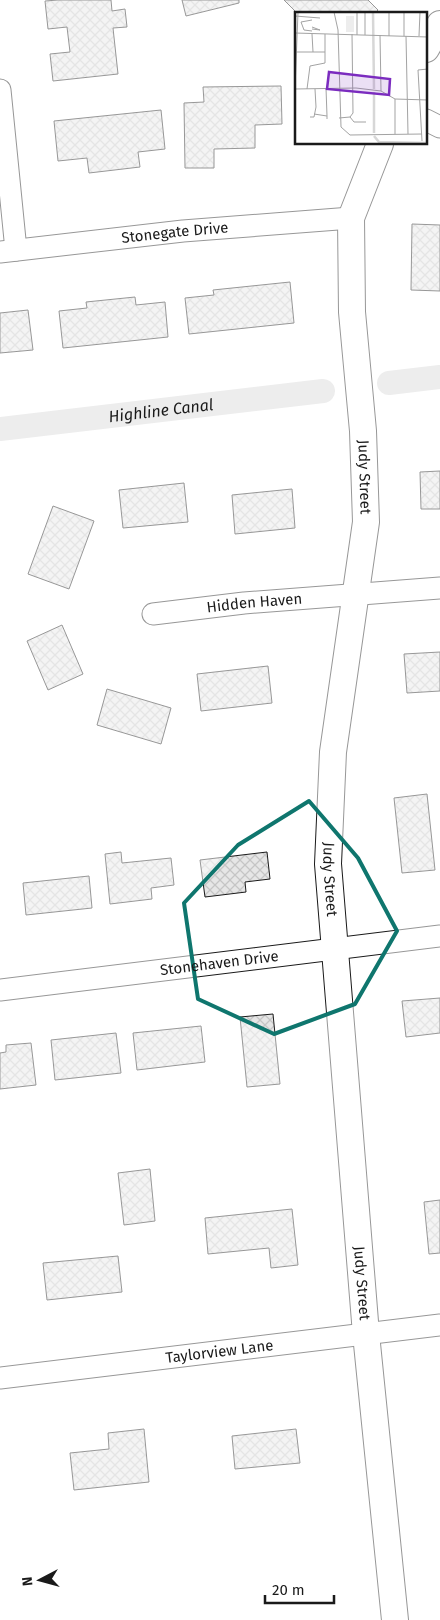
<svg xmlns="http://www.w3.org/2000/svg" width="440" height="1620" viewBox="0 0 440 1620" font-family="'Fira Sans',sans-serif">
	<defs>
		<pattern id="building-cross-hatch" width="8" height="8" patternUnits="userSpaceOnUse" patternTransform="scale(1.25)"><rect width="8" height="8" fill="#e6e6e6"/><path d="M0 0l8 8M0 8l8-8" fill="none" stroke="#c5c5c5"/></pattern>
	</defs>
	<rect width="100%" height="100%" fill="#fff"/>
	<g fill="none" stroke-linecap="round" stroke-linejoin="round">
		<g stroke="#d7d7d7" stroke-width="24">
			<path d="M 389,383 L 440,377"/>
			<path id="s1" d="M 0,429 L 323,391"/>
		</g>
	</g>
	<path fill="url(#building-cross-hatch)" stroke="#1a1a1a" d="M 58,0 L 111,0 L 112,11 L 125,9 L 127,27 L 113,28 L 118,74 L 53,81 L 50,54 L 70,52 L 67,27 L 48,29 L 45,1 Z
		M 182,0 L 239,0 L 239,3 L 186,16 Z
		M 284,0 L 368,0 L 378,10 L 374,14 L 298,14 Z
		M 281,86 L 282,124 L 255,125 L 255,148 L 214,149 L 214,168 L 185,168 L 184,103 L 204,102 L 203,87 Z
		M 161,110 L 165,149 L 138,152 L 140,167 L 89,173 L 87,158 L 58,161 L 54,121 Z
		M 412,224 L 440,225 L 440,291 L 411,290 Z
		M 290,282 L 294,323 L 189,334 L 185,298 L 214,295 L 213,290 Z
		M 135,297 L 136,305 L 165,302 L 168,337 L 63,348 L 59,311 L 87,308 L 86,302 Z
		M 28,310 L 33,350 L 0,353 L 0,313 Z
		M 440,471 L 440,509 L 421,509 L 420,472 Z
		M 184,483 L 188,522 L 123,528 L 119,490 Z
		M 292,489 L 295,528 L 235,534 L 232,495 Z
		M 53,506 L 94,521 L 69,589 L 28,574 Z
		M 62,625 L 83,674 L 48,690 L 27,641 Z
		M 440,652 L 440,691 L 407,693 L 404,654 Z
		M 268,666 L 272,703 L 201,711 L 197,674 Z
		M 107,689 L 171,708 L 161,744 L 97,725 Z
		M 427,794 L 435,870 L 402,873 L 394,798 Z
		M 121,852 L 122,863 L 171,858 L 174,885 L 151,888 L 152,899 L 110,904 L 105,854 Z
		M 267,852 L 270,879 L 245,882 L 246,892 L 205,897 L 200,860 Z
		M 89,876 L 92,908 L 26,915 L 23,883 Z
		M 440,998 L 440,1033 L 406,1037 L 402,1001 Z
		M 273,1014 L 280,1084 L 247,1087 L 240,1017 Z
		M 201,1026 L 205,1062 L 137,1070 L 133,1033 Z
		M 116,1033 L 121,1073 L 55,1080 L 51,1040 Z
		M 31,1043 L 36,1085 L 0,1089 L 0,1053 L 6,1052 L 6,1045 Z
		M 150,1169 L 155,1221 L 124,1225 L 118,1173 Z
		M 440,1200 L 440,1253 L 429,1254 L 424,1202 Z
		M 292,1209 L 298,1265 L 271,1268 L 269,1248 L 208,1254 L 205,1218 Z
		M 118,1256 L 122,1292 L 47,1300 L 43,1263 Z
		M 144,1429 L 149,1482 L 74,1490 L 70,1453 L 109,1449 L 108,1433 Z
		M 296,1429 L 300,1463 L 235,1469 L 232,1436 Z"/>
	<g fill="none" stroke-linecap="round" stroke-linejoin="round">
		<g stroke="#1a1a1a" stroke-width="23">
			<g id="minor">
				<path d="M 0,90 L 16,250"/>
				<path d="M 426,120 L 440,127"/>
				<path id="s2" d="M 0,252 L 183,231 L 351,218"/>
				<path id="s3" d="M 153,614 L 244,603 L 440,588"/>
				<path id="s4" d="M 0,990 L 440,936"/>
				<path id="s5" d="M 0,1378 L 440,1325"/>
			</g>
		</g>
		<g stroke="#1a1a1a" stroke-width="28">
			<g id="tertiary">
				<path d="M 426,49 L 440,24"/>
				<path id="s6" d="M 380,144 L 351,218 L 352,312 L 363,431 L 366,522 L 333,752 L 328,864 L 366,1334 L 395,1620"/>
			</g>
		</g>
		<use href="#minor" stroke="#fff" stroke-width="21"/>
		<use href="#tertiary" stroke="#fff" stroke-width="26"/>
	</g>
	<path d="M0 0H440V1620H0ZM 309,801 L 358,858 L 397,931 L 355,1004 L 274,1034 L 198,999 L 184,903 L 238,845 Z" fill="#fff" fill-opacity=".55" fill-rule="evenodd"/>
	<path fill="none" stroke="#0f766e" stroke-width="4" stroke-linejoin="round" d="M 309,801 L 358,858 L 397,931 L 355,1004 L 274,1034 L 198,999 L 184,903 L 238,845 Z"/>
	<g text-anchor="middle" stroke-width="4" stroke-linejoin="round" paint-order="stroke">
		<g font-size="15" fill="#1a1a1a" stroke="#fff">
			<text dy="5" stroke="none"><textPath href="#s2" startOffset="176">Stonegate Drive</textPath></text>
			<text dy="5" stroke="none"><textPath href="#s6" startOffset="339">Judy Street</textPath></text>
			<text dy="5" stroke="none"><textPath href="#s3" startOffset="102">Hidden Haven</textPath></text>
			<text dy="5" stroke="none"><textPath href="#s6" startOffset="744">Judy Street</textPath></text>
			<text dy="5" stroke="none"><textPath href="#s4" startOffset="221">Stonehaven Drive</textPath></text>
			<text dy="5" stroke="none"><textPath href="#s6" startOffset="1149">Judy Street</textPath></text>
			<text dy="5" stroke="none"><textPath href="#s5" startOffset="221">Taylorview Lane</textPath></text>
		</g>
		<g font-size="16" font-style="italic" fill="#1a1a1a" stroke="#fff">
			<text dy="6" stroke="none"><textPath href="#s1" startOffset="162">Highline Canal</textPath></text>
		</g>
	</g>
	<g transform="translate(295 12)">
		<rect width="132" height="132" fill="#fff"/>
		<path d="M 51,4 L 59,4 L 59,20 L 51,20 Z" fill="#ededed"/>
		<path fill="none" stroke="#d7d7d7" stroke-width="2.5" d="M 78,0 L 79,77M 79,80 L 79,121M 79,124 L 84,130 L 133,131"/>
		<path fill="none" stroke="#a3a3a3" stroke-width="1" d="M 39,0 L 43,18 L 46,115 L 55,123 L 127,122M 94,0 L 94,24M 0,4 L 25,6M 17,17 L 25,18 L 17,15M 17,19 L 9,18 L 6,10 L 17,8M 0,21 L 133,25M 17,22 L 18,40M 62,23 L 62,0M 70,23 L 70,0M 85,23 L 86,79M 109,24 L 109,0M 111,24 L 113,122M 124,24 L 125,0M 1,40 L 30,40 L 30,22M 31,76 L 32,104M 0,77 L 61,76 L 86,79 L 100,87 L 133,88M 0,77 L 3,0M 12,77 L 15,54 L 30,51 L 30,40M 19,102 L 32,104 L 32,107M 15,105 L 19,105 L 21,95 L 20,77M 55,105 L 59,110 L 71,110M 44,106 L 55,105 L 58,101 L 57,22M 100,122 L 100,87M 127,129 L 123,58 L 133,57"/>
		<path fill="#7b2cbf" fill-opacity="0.15" stroke="#7b2cbf" stroke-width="2.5" d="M 34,60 L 95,67 L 94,83 L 32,77 Z"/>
		<rect width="132" height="132" fill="none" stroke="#1a1a1a" stroke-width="2.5"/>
	</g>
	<g transform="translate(40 1580) rotate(264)" stroke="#ffffff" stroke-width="4" paint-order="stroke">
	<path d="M0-4L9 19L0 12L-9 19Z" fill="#1a1a1a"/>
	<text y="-8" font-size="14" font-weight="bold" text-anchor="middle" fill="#1a1a1a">N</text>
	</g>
	<path d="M265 1595v8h69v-8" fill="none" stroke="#1a1a1a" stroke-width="2.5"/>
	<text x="272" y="1595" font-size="15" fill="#1a1a1a" stroke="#ffffff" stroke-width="4" paint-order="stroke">20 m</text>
</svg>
